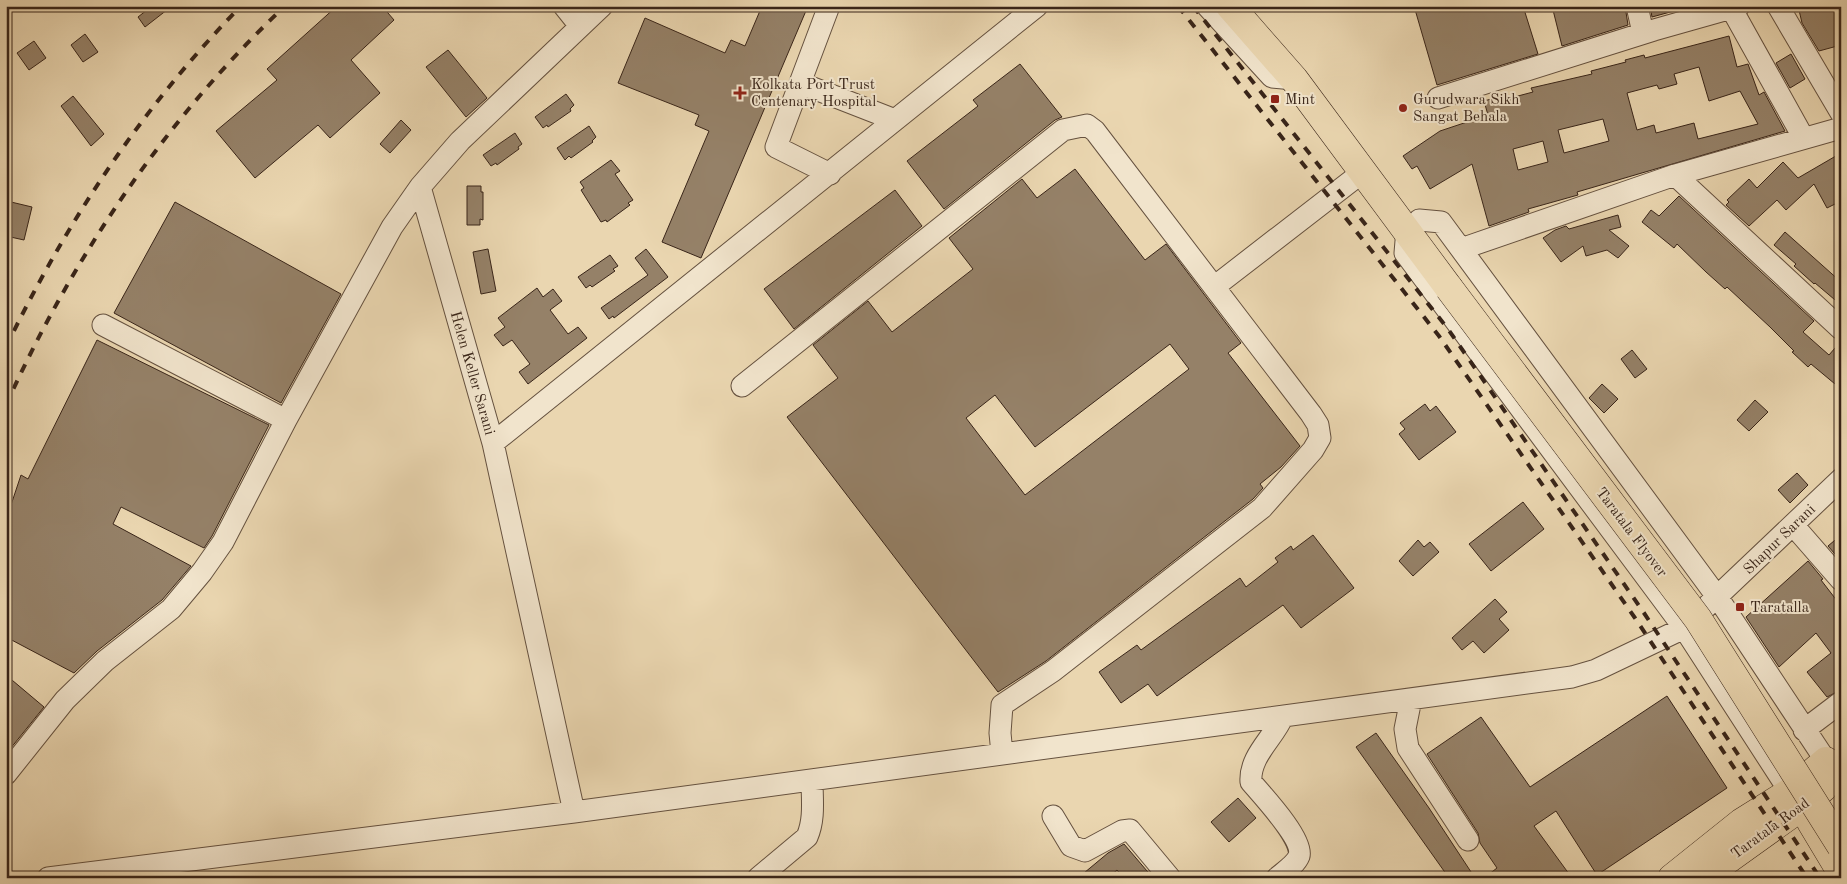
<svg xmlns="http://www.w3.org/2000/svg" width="1847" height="884" viewBox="0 0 1847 884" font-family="'Old Standard TT',serif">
	<rect width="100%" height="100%" fill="#ead6b0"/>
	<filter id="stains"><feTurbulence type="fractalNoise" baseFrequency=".004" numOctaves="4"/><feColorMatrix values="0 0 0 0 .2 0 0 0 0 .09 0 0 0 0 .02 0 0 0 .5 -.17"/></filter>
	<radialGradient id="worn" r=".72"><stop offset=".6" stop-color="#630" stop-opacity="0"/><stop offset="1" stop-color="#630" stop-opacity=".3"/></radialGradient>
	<path fill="#958168" stroke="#392519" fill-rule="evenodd" d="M 152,6 L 172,6 L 145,27 L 138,17 Z
		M 337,6 L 382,6 L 394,20 L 351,60 L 380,93 L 330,138 L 318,125 L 255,178 L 216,131 L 277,80 L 267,69 Z
		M 762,6 L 808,6 L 701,258 L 662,242 L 709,131 L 695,125 L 699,115 L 618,83 L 645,18 L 725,53 L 731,40 L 745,46 Z
		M 1414,6 L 1523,6 L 1538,54 L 1437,85 Z
		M 1552,6 L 1625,6 L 1628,25 L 1562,46 Z
		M 1650,6 L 1692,6 L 1652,17 Z
		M 1812,6 L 1841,6 L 1841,45 L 1819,51 L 1802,23 L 1799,10 Z
		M 85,34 L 98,52 L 83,62 L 71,45 Z
		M 1729,36 L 1737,67 L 1748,64 L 1759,95 L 1764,92 L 1785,131 L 1577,192 L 1578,195 L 1528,209 L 1529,212 L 1489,226 L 1472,164 L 1430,189 L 1417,166 L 1412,169 L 1403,156 L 1440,131 L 1488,115 L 1484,101 L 1502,96 L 1503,100 L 1533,92 L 1531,88 L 1592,74 L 1591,71 L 1626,62 L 1625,60 L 1644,55 L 1645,58 ZM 1699,67 L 1709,101 L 1740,91 L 1758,124 L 1698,139 L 1694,123 L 1656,133 L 1654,125 L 1637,130 L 1627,93 L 1657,85 L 1659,89 L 1677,84 L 1674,74 ZM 1603,119 L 1609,141 L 1564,153 L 1558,130 ZM 1543,141 L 1548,162 L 1518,170 L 1513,149 Z
		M 34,41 L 46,58 L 29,70 L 17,53 Z
		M 448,50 L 487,98 L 466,117 L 426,67 Z
		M 1791,54 L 1805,79 L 1790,88 L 1776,63 Z
		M 1020,64 L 1062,117 L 1055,120 L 944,209 L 907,161 L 978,106 L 973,100 Z
		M 566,94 L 574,105 L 570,109 L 571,111 L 548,127 L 547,125 L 543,128 L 535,117 Z
		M 73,96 L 104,134 L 91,146 L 61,106 Z
		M 401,120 L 411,130 L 390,153 L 380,144 Z
		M 589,126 L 596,137 L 592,141 L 593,142 L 571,158 L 569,156 L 565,160 L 557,148 Z
		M 515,133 L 522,144 L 518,147 L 519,149 L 497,165 L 496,163 L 491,166 L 483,155 Z
		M 1841,153 L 1841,201 L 1827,208 L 1814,184 L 1786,210 L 1777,200 L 1749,226 L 1726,205 L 1729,202 L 1727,200 L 1749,179 L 1757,188 L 1783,162 L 1798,178 Z
		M 611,160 L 620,171 L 615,174 L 633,200 L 628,203 L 630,205 L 607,222 L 606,220 L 601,222 L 581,190 L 584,188 L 580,182 Z
		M 1075,169 L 1145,260 L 1166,244 L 1241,343 L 1228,353 L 1300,446 L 1281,467 L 1260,484 L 1263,488 L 1253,499 L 1046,661 L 998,692 L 787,417 L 838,378 L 813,345 L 868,301 L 892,332 L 973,269 L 949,238 L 1022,179 L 1037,198 ZM 1170,344 L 1189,369 L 1025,495 L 966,418 L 995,395 L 1035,447 Z
		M 467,186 L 481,186 L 481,192 L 483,192 L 483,220 L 480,219 L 480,225 L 467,225 Z
		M 895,190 L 922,226 L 794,329 L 764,289 Z
		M 1679,196 L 1814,321 L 1803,332 L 1829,355 L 1841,341 L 1841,376 L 1835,384 L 1811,364 L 1808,367 L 1792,352 L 1794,351 L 1770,327 L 1727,287 L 1725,289 L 1706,272 L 1677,244 L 1674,248 L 1642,222 L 1651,210 L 1659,216 Z
		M 11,202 L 32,207 L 24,240 L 6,236 L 6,223 Z
		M 175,202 L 341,294 L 281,403 L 114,313 Z
		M 1618,215 L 1621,227 L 1609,230 L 1629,246 L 1618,258 L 1607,250 L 1586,256 L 1583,246 L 1561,262 L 1543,238 L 1555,230 L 1566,226 L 1569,229 Z
		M 1785,232 L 1841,282 L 1841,305 L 1815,283 L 1814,284 L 1794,266 L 1796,264 L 1774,245 Z
		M 488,249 L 496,291 L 481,294 L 473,252 Z
		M 646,249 L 668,277 L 614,318 L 613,316 L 609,319 L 601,308 L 648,275 L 635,258 Z
		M 610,255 L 618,266 L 613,269 L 615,271 L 592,287 L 590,285 L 586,288 L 578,277 Z
		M 537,288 L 543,297 L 553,289 L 562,301 L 550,310 L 568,334 L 578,327 L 587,338 L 528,384 L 519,372 L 530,364 L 512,340 L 503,346 L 494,335 L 505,327 L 498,318 Z
		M 97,340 L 269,425 L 212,536 L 204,548 L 121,507 L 113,524 L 191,566 L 162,600 L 97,651 L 74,673 L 6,637 L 6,520 L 21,475 L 28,479 Z
		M 1632,350 L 1647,369 L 1635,378 L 1621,359 Z
		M 1602,384 L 1618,399 L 1604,413 L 1589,398 Z
		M 1755,400 L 1768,412 L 1749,431 L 1737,420 Z
		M 1425,404 L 1430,411 L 1436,406 L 1456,432 L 1419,460 L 1399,434 L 1405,429 L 1400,423 Z
		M 1797,473 L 1808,485 L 1790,503 L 1778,490 Z
		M 1523,502 L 1544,529 L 1491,571 L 1469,544 Z
		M 1313,535 L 1354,588 L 1301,628 L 1283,605 L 1157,696 L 1148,684 L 1121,703 L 1099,672 L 1137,645 L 1141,650 L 1240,578 L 1246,587 L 1278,562 L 1275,558 L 1291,546 L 1293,550 Z
		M 1841,535 L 1841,561 L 1828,546 Z
		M 1418,540 L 1424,547 L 1430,542 L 1439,552 L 1413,576 L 1399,561 Z
		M 1808,561 L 1823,579 L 1821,580 L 1841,606 L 1841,690 L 1827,697 L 1807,672 L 1831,653 L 1816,633 L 1779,667 L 1746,617 Z
		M 1495,599 L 1507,612 L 1499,619 L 1509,630 L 1484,653 L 1473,641 L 1462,650 L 1452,638 Z
		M 6,675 L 44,707 L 6,754 Z
		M 1667,696 L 1727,788 L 1597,875 L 1556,811 L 1534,826 L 1572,878 L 1484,878 L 1497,868 L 1480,843 L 1478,833 L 1427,754 L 1481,717 L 1530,787 Z
		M 1376,733 L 1429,808 L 1475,878 L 1449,878 L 1356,747 Z
		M 1238,798 L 1256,818 L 1229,842 L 1211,822 Z
		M 1124,844 L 1153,878 L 1124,878 L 1117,870 L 1108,878 L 1078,878 L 1108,853 Z"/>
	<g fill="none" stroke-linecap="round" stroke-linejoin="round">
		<g stroke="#65513f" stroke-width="23">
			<path id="minor" d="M 564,6 L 580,26
				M 1207,6 L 1272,77 L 1294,79
				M 1637,6 L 1643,33
				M 1730,6 L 1803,137
				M 1778,6 L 1841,113
				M 800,83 L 829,6
				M 1438,98 L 1654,30 L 1739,6
				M 830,174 L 776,147 L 800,83 L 895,120
				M 1675,175 L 1841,329
				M 1419,220 L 1441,222 L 1718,598 L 1826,761
				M 1407,229 L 1405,253 L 1684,628 L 1790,792
				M 1461,249 L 1675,175 L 1841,128
				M 1214,287 L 1364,171
				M 103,325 L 286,420
				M 742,386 L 1063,130 L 1087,125 L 1095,131 L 1311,414 L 1318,425 L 1320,438 L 1313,450 L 1262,508 L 1053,671 L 1002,705 L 1000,733 L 1002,754
				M 493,443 L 1037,6
				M 1793,525 L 1841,580
				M 1411,699 L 1405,729 L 1408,748 L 1468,840
				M 1804,730 L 1841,702
				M 6,774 L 65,700 L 105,661 L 171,609 L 202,572 L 223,542 L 286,420 L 392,227 L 420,187
				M 574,812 L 493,443 L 420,187 L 460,141 L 602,6
				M 1053,816 L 1071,846 L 1085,851 L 1122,831 L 1130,830 L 1170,878
				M 48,878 L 574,812 L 1572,677 L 1596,670 L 1684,628 L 1841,479
				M 758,878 L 807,837 C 815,819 812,799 812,780
				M 1277,878 C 1284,872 1296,864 1299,856 C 1304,840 1263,796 1251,782 C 1249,756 1274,738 1283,716"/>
		</g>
		<g stroke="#392519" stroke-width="29">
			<path id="major" d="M 1811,822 L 1841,872
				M 1672,878 L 1742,822 L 1790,792 L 1826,761 L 1841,782
				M 1702,878 L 1801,807 L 1823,788"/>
		</g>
		<g stroke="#392519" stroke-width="29">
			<path id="highway" d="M 1230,6 L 1294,79 L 1449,288"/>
		</g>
		<use href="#minor" stroke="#f1e4cc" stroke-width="21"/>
		<use href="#major" stroke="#ead6b0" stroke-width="28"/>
		<use href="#highway" stroke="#ead6b0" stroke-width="28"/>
		<path stroke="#392519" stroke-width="4" stroke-dasharray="9 9" stroke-linecap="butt" d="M 1178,6 L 1439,336 L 1635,618 L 1807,878
			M 1193,6 L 1448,329 L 1644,613 L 1820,878
			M 6,347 C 67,221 143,106 241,6
			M 6,405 C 73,257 166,118 285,6"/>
		<g stroke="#392519" stroke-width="29" stroke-linecap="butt">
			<path id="highway-bridge" d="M 1449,288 L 1698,619 L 1841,846"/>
		</g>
		<use href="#highway-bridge" stroke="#ead6b0" stroke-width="28"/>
	</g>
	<g fill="#8f2418" stroke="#f1e4cc" stroke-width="2">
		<path d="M737.5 85.5h5v5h5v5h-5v5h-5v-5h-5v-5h5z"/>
		<rect x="1270" y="94" width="10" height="10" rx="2.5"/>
		<circle cx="1403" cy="108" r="5"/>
		<rect x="1735" y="602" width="10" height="10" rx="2.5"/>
	</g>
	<g text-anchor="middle" stroke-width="4" stroke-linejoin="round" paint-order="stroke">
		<g font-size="15" fill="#392519" stroke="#f1e4cc" text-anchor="start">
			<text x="751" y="89">Kolkata Port Trust<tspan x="751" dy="17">Centenary Hospital</tspan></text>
			<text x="1285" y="104">Mint</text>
			<text x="1413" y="104">Gurudwara Sikh<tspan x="1413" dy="17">Sangat Behala</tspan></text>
			<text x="1750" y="612">Taratalla</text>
		</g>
		<g font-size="15" fill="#392519" stroke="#f1e4cc">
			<text transform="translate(473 373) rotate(74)" y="5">Helen Keller Sarani</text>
			<text transform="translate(1632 532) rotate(53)" y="5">Taratala Flyover</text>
			<text transform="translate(1779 539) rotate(-44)" y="5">Shapur Sarani</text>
			<text transform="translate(1770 828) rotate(-36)" y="5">Taratala Road</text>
		</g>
	</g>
	<rect width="1847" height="884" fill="none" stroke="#ead6b0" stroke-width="25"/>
	<rect x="8" y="8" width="1832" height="869" fill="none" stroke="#392519" stroke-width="2.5"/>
	<rect x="12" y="12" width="1822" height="859" fill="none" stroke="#392519"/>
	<rect width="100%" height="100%" filter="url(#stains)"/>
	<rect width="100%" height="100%" fill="url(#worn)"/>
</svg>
